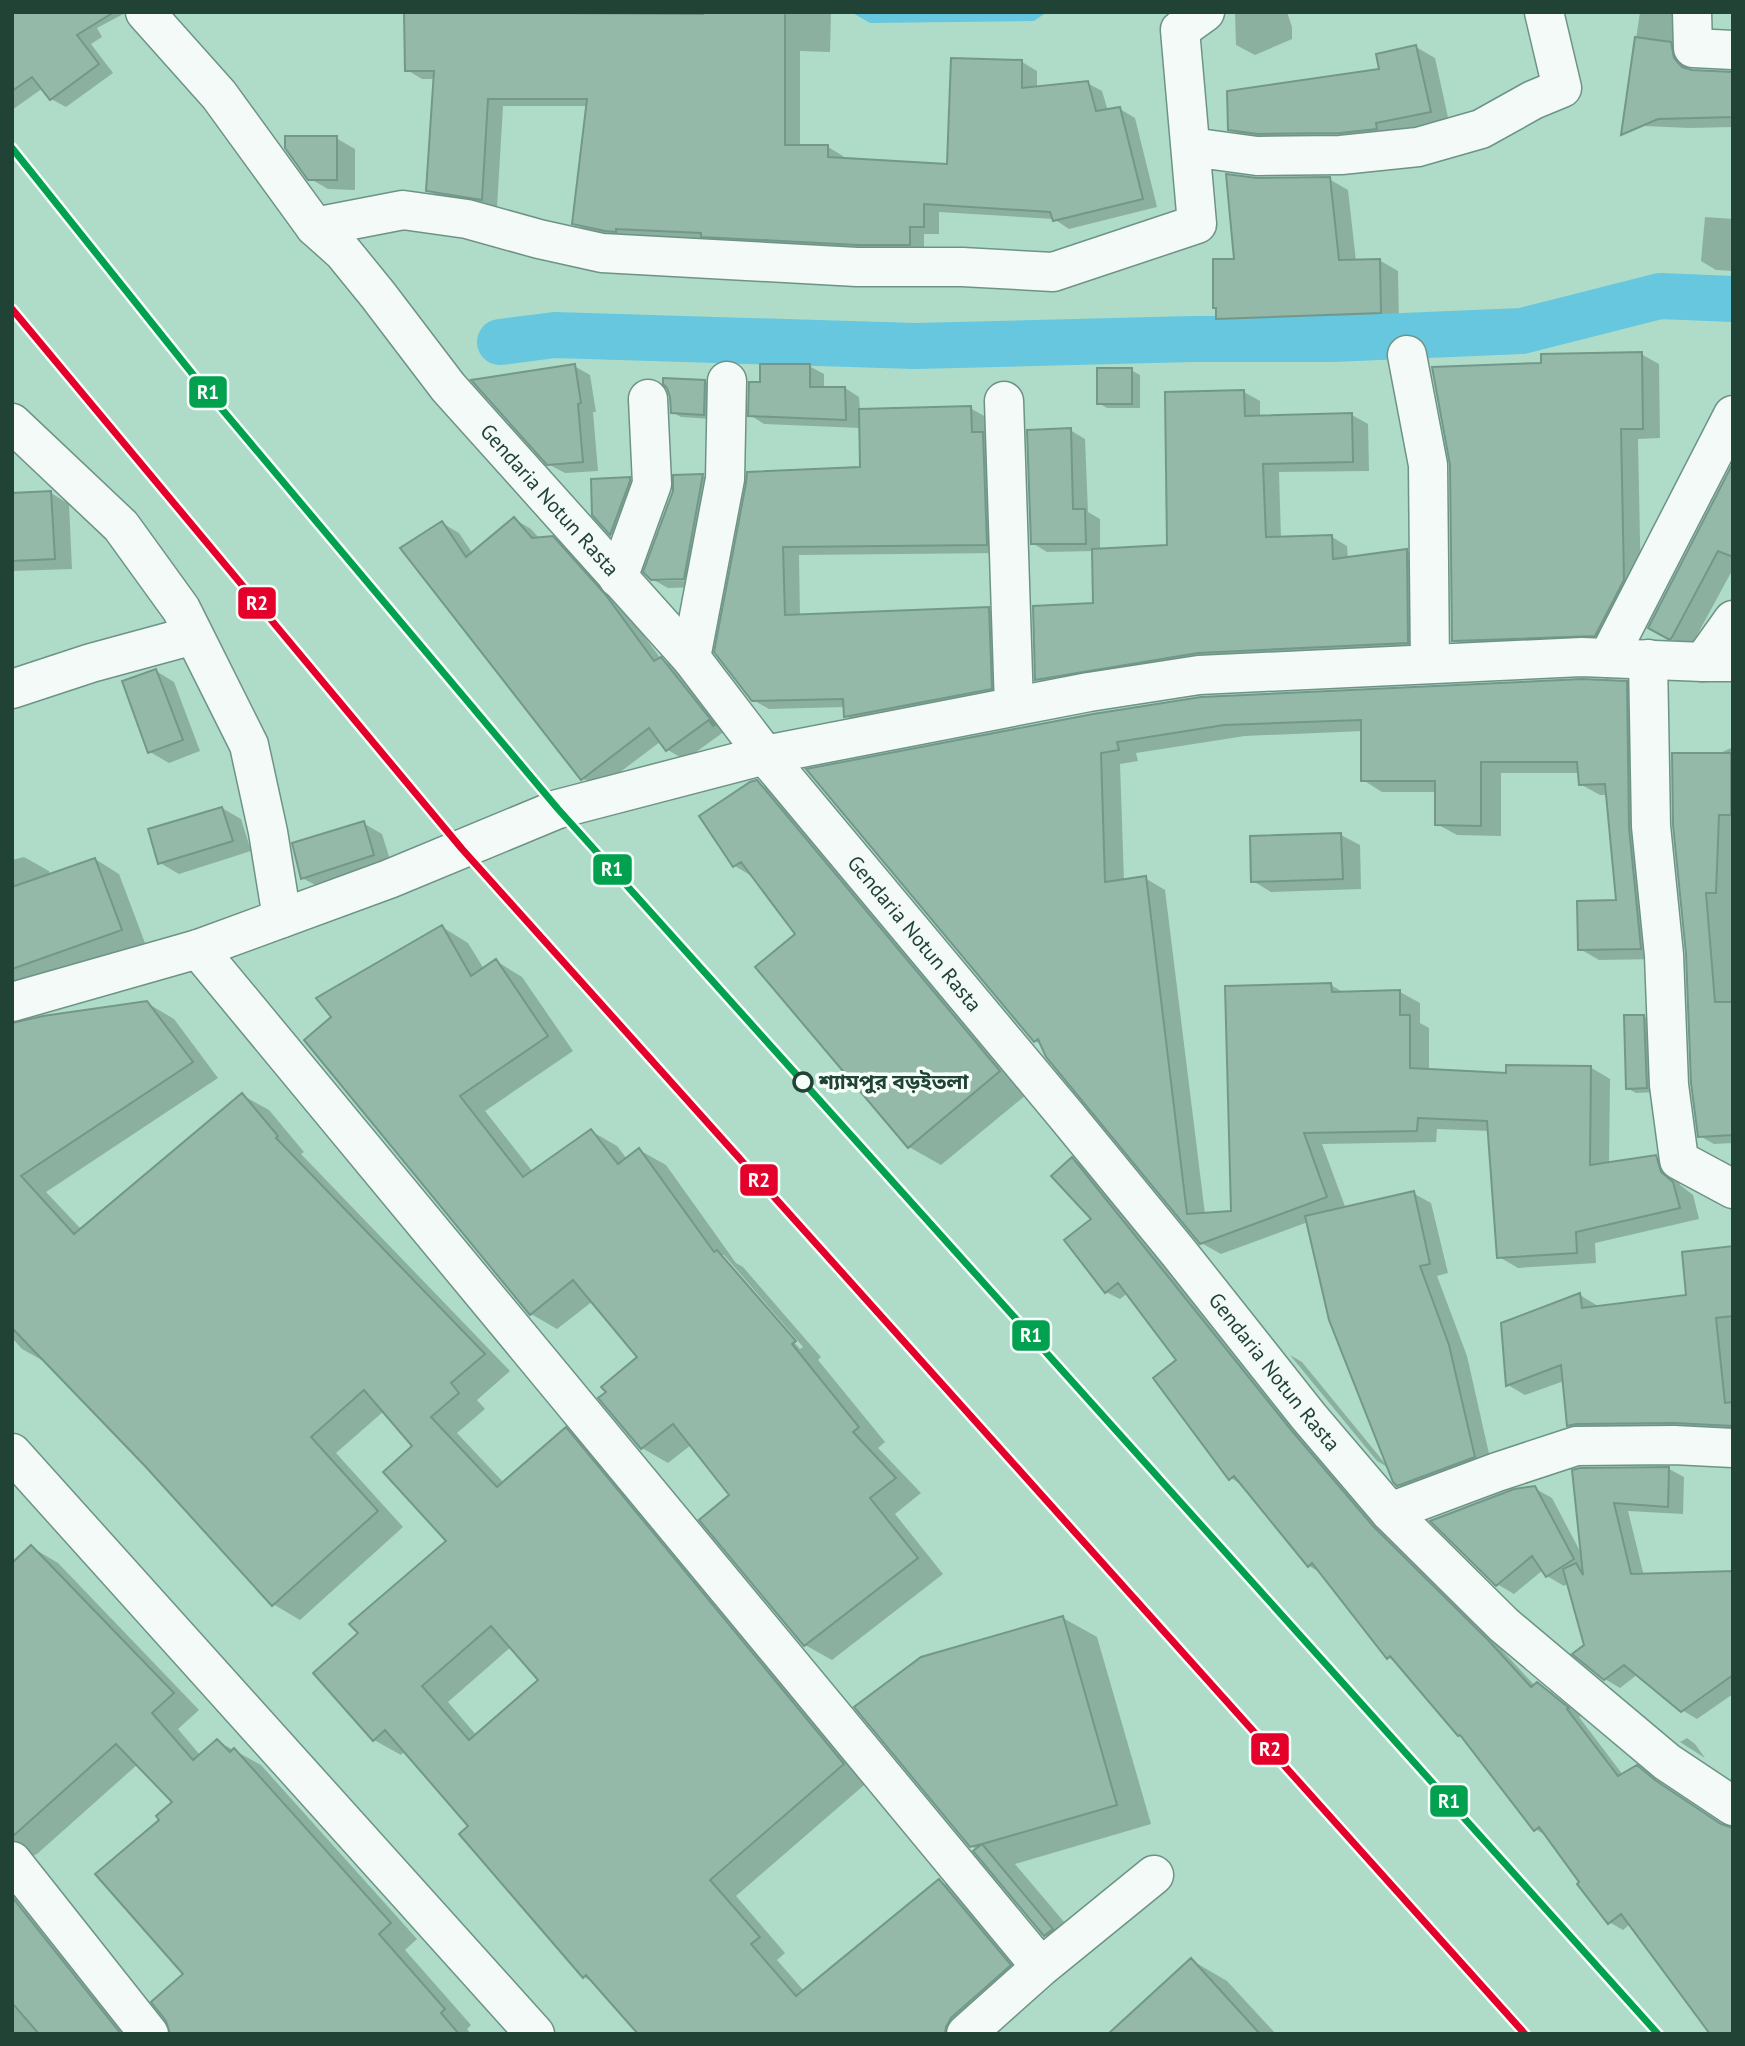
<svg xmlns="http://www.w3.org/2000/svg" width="1745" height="2046" viewBox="0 0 1745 2046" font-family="'PT Sans','Noto Sans Bengali',sans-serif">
	<rect width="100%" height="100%" fill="#aedcc8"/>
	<path fill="#66c7df" d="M 851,12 L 1047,12 L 1034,21 L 870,23 Z"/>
	<path fill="#0003" fill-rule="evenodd" d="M 12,12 L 127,12 L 97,28 L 102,37 L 91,44 L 113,73 L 66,107 L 51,99 L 43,88 L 12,110 Z
		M 406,12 L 596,12 L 705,16 L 705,12 L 831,12 L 830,52 L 800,51 L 800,147 L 828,147 L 843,156 L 843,160 L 949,166 L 1022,62 L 1037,71 L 1037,88 L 1087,83 L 1102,91 L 1108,111 L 1120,109 L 1135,118 L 1157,207 L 1069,229 L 1054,219 L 939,212 L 939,234 L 924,234 L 924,253 L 631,239 L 589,232 L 574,223 L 588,106 L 503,106 L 497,208 L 443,199 L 428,190 L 435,79 L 422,79 L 407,70 Z
		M 1235,12 L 1287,12 L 1292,27 L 1292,39 L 1255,55 L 1236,45 Z
		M 1640,12 L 1691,12 L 1689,61 L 1692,72 L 1733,73 L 1733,127 L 1689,128 L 1644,126 L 1625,115 Z
		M 1416,47 L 1435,58 L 1449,122 L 1394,134 L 1249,140 L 1230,129 L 1381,71 Z
		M 336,138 L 355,149 L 355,190 L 328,189 L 309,178 Z
		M 1329,179 L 1348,190 L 1356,261 L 1379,260 L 1398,271 L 1399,323 L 1237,329 L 1218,318 L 1257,180 Z
		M 1705,217 L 1733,219 L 1733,271 L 1716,270 L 1701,261 Z
		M 1641,354 L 1659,364 L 1660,438 L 1638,439 L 1641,590 L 1613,645 L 1471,650 L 1453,640 L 1543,365 Z
		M 574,366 L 590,375 L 596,412 L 593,412 L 598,471 L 565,473 L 548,464 Z
		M 809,366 L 824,374 L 824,388 L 845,388 L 859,397 L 860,411 L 970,408 L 986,417 L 1002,553 L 799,555 L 800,616 L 988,609 L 1004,618 L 1007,697 L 862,725 L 846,716 L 845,707 L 769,709 L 753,700 L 748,483 L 861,468 L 861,428 L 764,424 L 750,415 L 762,384 Z
		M 1131,370 L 1140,375 L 1140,408 L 1107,408 L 1098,403 Z
		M 705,381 L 714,387 L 713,419 L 681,417 L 672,412 Z
		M 1244,392 L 1260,401 L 1260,417 L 1352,415 L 1368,424 L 1369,471 L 1279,472 L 1281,539 L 1332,537 L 1347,546 L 1348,559 L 1407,551 L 1422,560 L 1423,652 L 1053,688 L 1037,679 L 1095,605 L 1094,551 L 1047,552 L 1032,543 L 1070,430 L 1085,439 L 1088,512 L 1100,519 L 1100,550 L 1168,546 Z
		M 703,476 L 719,485 L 700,587 L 668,588 L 652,579 L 674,492 L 675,477 ZM 692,577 L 693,580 L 660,581 L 660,578 Z
		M 629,479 L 644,487 L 625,542 L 611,534 L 594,514 Z
		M 51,493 L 69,504 L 72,569 L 12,571 L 12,495 Z
		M 514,519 L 531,529 L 540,539 L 552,538 L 570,549 L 622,606 L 661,659 L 678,669 L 725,731 L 685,760 L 668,750 L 660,742 L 599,788 L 582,778 L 442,523 L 459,533 L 473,554 Z
		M 1704,524 L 1733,539 L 1733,569 L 1690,648 L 1669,638 Z
		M 156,671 L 174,682 L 200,751 L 169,763 L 150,752 Z
		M 1626,682 L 1646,694 L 1661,959 L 1599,960 L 1580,949 L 1618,902 L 1608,795 L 1600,795 L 1580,784 L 1580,773 L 1501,773 L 1501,836 L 1457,835 L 1437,824 L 1437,792 L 1382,792 L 1363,780 L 1363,731 L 1245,736 L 1136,753 L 1138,761 L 1120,764 L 1124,881 L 1145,878 L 1165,890 L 1205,1214 L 1233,1212 L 1331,985 L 1346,994 L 1400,992 L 1420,1003 L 1420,1023 L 1429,1028 L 1429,1071 L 1508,1075 L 1590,1067 L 1610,1079 L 1609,1164 L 1656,1157 L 1676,1168 L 1680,1185 L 1693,1195 L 1699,1219 L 1595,1243 L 1596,1263 L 1518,1268 L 1499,1257 L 1490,1131 L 1437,1129 L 1436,1142 L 1322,1144 L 1346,1209 L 1413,1193 L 1431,1203 L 1448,1273 L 1437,1276 L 1467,1356 L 1492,1467 L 1416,1495 L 1398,1485 L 1389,1468 L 1377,1461 L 1290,1355 L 1302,1362 L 1388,1467 L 1308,1222 L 1221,1254 L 1201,1243 L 1043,1046 L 1035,1041 L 1093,715 Z
		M 1733,747 L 1733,1143 L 1714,1144 L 1700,1136 L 1693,1083 L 1716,755 Z
		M 757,782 L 790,801 L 1032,1090 L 941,1165 L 909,1147 L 797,934 L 755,878 L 735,866 Z
		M 222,808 L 241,819 L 251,851 L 179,874 L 160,863 Z
		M 363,823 L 382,834 L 392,866 L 321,888 L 302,878 Z
		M 1341,835 L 1360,845 L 1361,889 L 1271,892 L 1253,881 Z
		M 24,857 L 49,871 L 50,876 L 95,859 L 119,874 L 145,943 L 12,991 L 12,860 Z
		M 442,927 L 468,943 L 484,969 L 496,961 L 522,977 L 573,1051 L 485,1111 L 533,1172 L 591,1131 L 617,1146 L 627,1159 L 639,1150 L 666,1165 L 736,1263 L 743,1267 L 821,1357 L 818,1360 L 885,1442 L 878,1448 L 921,1493 L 895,1514 L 943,1574 L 832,1660 L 805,1645 L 731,1496 L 691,1445 L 668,1463 L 642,1448 L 640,1357 L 593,1301 L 557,1329 L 531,1314 L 306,1040 ZM 719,1255 L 724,1255 L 803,1347 L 800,1349 Z
		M 147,1003 L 174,1019 L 218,1078 L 46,1192 L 82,1230 L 242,1095 L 269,1110 L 304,1152 L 301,1154 L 510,1371 L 477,1400 L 485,1409 L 457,1433 L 504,1483 L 566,1429 L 593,1445 L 870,1780 L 736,1896 L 785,1953 L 777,1960 L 804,1991 L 940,1881 L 966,1896 L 1037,1981 L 978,2034 L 640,2034 L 596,1984 L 584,1977 L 471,1826 L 405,1751 L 401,1755 L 374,1740 L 361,1633 L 448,1541 L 415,1446 L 384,1411 L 336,1453 L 403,1527 L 300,1620 L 273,1604 L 147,1464 L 49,1364 L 22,1349 L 12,1338 L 12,1024 ZM 511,1647 L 541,1681 L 477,1736 L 448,1702 Z
		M 1644,1016 L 1653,1022 L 1656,1092 L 1636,1093 L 1627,1088 Z
		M 1072,1159 L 1086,1167 L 1387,1536 L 1502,1650 L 1535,1686 L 1537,1684 L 1551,1692 L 1581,1716 L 1579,1717 L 1623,1775 L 1637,1767 L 1651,1775 L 1669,1790 L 1630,1924 L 1623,1930 L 1609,1922 L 1549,1837 L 1535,1829 L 1464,1738 L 1459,1735 L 1399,1664 L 1388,1657 L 1323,1574 L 1309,1566 L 1245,1487 L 1231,1478 L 1178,1361 L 1128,1293 L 1120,1299 L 1106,1292 L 1093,1220 Z
		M 1733,1247 L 1733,1435 L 1587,1435 L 1569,1425 L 1564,1381 L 1525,1395 L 1508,1385 L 1580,1295 L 1598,1306 L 1598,1308 L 1688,1297 Z
		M 1669,1469 L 1684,1477 L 1683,1514 L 1628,1511 L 1644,1576 L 1733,1573 L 1733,1694 L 1697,1719 L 1682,1710 L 1638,1674 L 1620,1688 L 1605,1679 L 1586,1646 L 1568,1583 L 1564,1586 L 1547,1576 L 1543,1570 L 1514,1594 L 1497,1584 L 1534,1488 L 1552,1498 L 1582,1555 L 1574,1472 Z
		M 31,1547 L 58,1563 L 199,1710 L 178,1729 L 200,1755 L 217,1741 L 261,1765 L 417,1939 L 405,1950 L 471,2025 L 467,2029 L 471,2034 L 172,2034 L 186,1974 L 161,1820 L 175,1802 L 138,1764 L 37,1854 L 25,1859 L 134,2034 L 12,2034 L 12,1565 Z
		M 1063,1618 L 1097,1637 L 1151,1824 L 1015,1864 L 1087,1949 L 1080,1955 L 1045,1935 L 978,1850 L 971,1846 Z
		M 1687,1738 L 1695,1744 L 1705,1758 L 1680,1742 Z
		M 1191,1960 L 1227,1981 L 1276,2034 L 1111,2034 Z"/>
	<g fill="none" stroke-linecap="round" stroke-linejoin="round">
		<path stroke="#66c7df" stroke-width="46" d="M 500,342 L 555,335 L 915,346 L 1192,339 L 1332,339 L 1522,331 L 1660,296 L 1733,299"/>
	</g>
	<path fill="#94b9a9" stroke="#73988a" stroke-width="2" fill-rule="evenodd" d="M 12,12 L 114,12 L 77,35 L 99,64 L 50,100 L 32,77 L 12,91 Z
		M 404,12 L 703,14 L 703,12 L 785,12 L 785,145 L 828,145 L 828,157 L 947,164 L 951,58 L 1022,60 L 1022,88 L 1088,81 L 1096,111 L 1120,107 L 1143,199 L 1053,221 L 1050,212 L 924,204 L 924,227 L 910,227 L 910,245 L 858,245 L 701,237 L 701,233 L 616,229 L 616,232 L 605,231 L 572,224 L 587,99 L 488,99 L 482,200 L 426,191 L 434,71 L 405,71 Z
		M 1635,37 L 1671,42 L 1674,58 L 1682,67 L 1692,70 L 1733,72 L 1733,117 L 1658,119 L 1621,135 Z
		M 1416,45 L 1431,112 L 1376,123 L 1377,129 L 1340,133 L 1258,134 L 1228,130 L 1227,91 L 1379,69 L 1376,54 Z
		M 285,136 L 337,136 L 337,180 L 308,180 L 285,148 Z
		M 1226,174 L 1257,178 L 1330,177 L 1339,260 L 1380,259 L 1381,313 L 1216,319 L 1216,308 L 1213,308 L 1213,259 L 1234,259 Z
		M 1642,352 L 1643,429 L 1621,429 L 1624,580 L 1595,636 L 1452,641 L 1450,465 L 1432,367 L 1541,363 L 1541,354 Z
		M 575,364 L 581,403 L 578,404 L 583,462 L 547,465 L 471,380 Z
		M 760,364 L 810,364 L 810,387 L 845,387 L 846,420 L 748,416 L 749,382 L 760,382 Z
		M 1097,368 L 1132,368 L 1132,404 L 1097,404 Z
		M 663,378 L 705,380 L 704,415 L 671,413 L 670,397 L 667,388 L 663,384 Z
		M 1244,390 L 1245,416 L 1352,413 L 1353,462 L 1263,464 L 1266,537 L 1332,535 L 1333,559 L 1407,549 L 1408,643 L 1198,653 L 1035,680 L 1033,606 L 1093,603 L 1092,549 L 1167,545 L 1165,392 Z
		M 971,406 L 972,432 L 983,432 L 987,545 L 783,547 L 785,615 L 989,607 L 992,689 L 844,717 L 843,699 L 752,701 L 714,652 L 746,483 L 747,472 L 860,467 L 859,409 Z
		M 1071,428 L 1073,509 L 1085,509 L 1086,544 L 1031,544 L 1027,430 Z
		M 1733,463 L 1733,557 L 1718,551 L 1671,639 L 1668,639 L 1648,628 Z
		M 703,474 L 684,579 L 651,580 L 643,572 L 673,491 L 673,475 Z
		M 630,477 L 630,481 L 610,535 L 592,515 L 591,479 Z
		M 51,491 L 55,559 L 12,561 L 12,493 Z
		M 514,517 L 532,538 L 553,536 L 605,594 L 654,661 L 661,657 L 715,725 L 713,726 L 709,720 L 666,751 L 649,728 L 581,780 L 400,548 L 442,521 L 466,557 Z
		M 156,669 L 183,740 L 148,753 L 122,681 Z
		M 1582,679 L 1627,681 L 1629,827 L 1641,949 L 1578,950 L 1577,901 L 1616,900 L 1605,784 L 1579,785 L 1577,762 L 1481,762 L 1481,826 L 1435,825 L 1435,781 L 1361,781 L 1361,720 L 1224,725 L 1117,742 L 1119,750 L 1101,753 L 1105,882 L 1146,876 L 1187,1214 L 1231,1211 L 1225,986 L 1331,983 L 1332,992 L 1400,990 L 1400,1015 L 1410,1015 L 1410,1068 L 1506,1073 L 1506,1065 L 1591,1066 L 1590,1165 L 1656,1155 L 1661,1172 L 1673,1182 L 1680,1208 L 1576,1232 L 1577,1253 L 1497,1258 L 1487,1121 L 1418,1118 L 1417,1131 L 1304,1133 L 1327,1197 L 1200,1244 L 1046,1057 L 1038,1039 L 1034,1042 L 806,769 L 1093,714 L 1201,697 Z
		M 1672,753 L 1731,753 L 1731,815 L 1719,815 L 1716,893 L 1706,893 L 1715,1002 L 1733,1002 L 1733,1135 L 1698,1137 L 1691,1083 L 1686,954 L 1673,825 Z
		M 757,780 L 1000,1071 L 908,1148 L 755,967 L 795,934 L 741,862 L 733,867 L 699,816 L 750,782 Z
		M 222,807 L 233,841 L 158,864 L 148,829 Z
		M 364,821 L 374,855 L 301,879 L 292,843 Z
		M 1341,833 L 1343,879 L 1251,882 L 1250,836 Z
		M 95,858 L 122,930 L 12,969 L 12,887 Z
		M 442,925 L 471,976 L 496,959 L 548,1036 L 460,1096 L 523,1177 L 591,1129 L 618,1164 L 639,1148 L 714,1252 L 717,1250 L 796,1341 L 792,1344 L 859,1427 L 853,1432 L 896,1478 L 870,1498 L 918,1558 L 804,1646 L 699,1520 L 729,1495 L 673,1424 L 641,1449 L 598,1398 L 606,1392 L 601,1387 L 637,1357 L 573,1280 L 530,1315 L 304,1040 L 331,1017 L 316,998 Z
		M 147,1001 L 193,1062 L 21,1176 L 74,1234 L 242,1093 L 278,1136 L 276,1138 L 485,1354 L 451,1383 L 459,1393 L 431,1417 L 497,1487 L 566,1427 L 844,1764 L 710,1880 L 760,1937 L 751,1944 L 796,1996 L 939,1879 L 1011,1965 L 951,2018 L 946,2027 L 945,2034 L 638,2034 L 586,1975 L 583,1978 L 459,1834 L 468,1826 L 385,1730 L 373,1741 L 313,1673 L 358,1633 L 349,1624 L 446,1541 L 383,1472 L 412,1446 L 364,1390 L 311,1437 L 378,1511 L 272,1606 L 145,1466 L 12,1328 L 12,1023 L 43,1016 ZM 491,1626 L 538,1680 L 469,1740 L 422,1686 Z
		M 1624,1015 L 1644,1015 L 1647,1088 L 1626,1089 Z
		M 1072,1157 L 1292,1431 L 1373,1526 L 1488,1640 L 1531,1687 L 1537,1682 L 1569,1708 L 1567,1709 L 1618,1776 L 1637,1765 L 1655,1780 L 1721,1824 L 1733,1828 L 1733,2034 L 1710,2034 L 1621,1914 L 1608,1924 L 1577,1884 L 1579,1882 L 1539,1827 L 1534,1831 L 1460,1735 L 1458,1736 L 1390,1656 L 1387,1659 L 1312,1563 L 1308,1567 L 1234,1476 L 1229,1480 L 1153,1378 L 1176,1360 L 1118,1283 L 1105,1293 L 1064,1240 L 1091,1219 L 1051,1176 Z
		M 1414,1191 L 1430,1264 L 1420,1266 L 1449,1345 L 1475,1457 L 1397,1486 L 1393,1482 L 1329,1320 L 1305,1216 Z
		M 1733,1246 L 1733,1316 L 1716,1318 L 1725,1403 L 1733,1402 L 1733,1426 L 1674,1423 L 1576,1424 L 1567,1426 L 1561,1365 L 1506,1386 L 1501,1323 L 1580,1293 L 1582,1308 L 1686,1295 L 1682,1252 Z
		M 1669,1467 L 1668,1507 L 1614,1503 L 1631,1574 L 1733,1571 L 1733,1675 L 1681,1712 L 1624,1665 L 1604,1680 L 1572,1654 L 1584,1645 L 1563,1569 L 1576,1563 L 1583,1575 L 1572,1470 L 1580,1468 Z
		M 1535,1486 L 1574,1559 L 1546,1577 L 1532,1556 L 1496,1586 L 1430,1521 L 1514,1489 Z
		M 31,1545 L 174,1693 L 152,1713 L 193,1760 L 217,1739 L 230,1752 L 234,1748 L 391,1923 L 379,1934 L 445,2009 L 441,2013 L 459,2034 L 170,2034 L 166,2021 L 151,2002 L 183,1974 L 95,1874 L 159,1820 L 156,1816 L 172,1802 L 116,1744 L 12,1837 L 12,1563 Z
		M 1063,1616 L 1117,1805 L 982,1844 L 1053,1929 L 1044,1936 L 973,1851 L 982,1844 L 970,1847 L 854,1707 L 921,1657 Z
		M 12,1897 L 121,2034 L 39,2034 L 12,2003 Z
		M 1191,1958 L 1260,2034 L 1108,2034 Z"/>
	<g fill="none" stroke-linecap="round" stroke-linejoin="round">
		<g stroke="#6e9385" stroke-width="41">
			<path id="street" d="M 1692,12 L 1693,48 L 1733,50
				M 1191,147 L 1257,156 L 1341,155 L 1418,147 L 1481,129 L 1533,100 L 1562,88 L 1544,12
				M 315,227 L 403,210 L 467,219 L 539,239 L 602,253 L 857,267 L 962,267 L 1053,272 L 1197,224 L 1180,30 L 1205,12
				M 1407,355 L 1428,465 L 1430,664
				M 1004,401 L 1014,706
				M 12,423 L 121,526 L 181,609 L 249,745 L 268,832 L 282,918
				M 618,578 L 652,484 L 648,399
				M 691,658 L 725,479 L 727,381
				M 1608,658 L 1733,415
				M 1648,659 L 1651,826 L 1664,955 L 1669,1085 L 1679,1160 L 1733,1189
				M 1703,662 L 1733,662
				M 12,689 L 91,663 L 194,635
				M 198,949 L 1041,1967
				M 12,1453 L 535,2034
				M 1390,1512 L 1497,1472 L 1576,1446 L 1674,1445 L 1733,1448
				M 12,1861 L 149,2034
				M 966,2034 L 1041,1967 L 1154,1875"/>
		</g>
		<g stroke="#6e9385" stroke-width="41">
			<g id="secondary">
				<path id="s1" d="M 145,12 L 219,95 L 315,227 L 343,252 L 378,295 L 448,387 L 691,658 L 765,755 L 1065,1114 L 1179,1253 L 1309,1417 L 1390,1512 L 1504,1625 L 1667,1762 L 1733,1806"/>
				<path d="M 12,1002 L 198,949 L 389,879 L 558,809 L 765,755 L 1089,692 L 1199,675 L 1582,657 L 1703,662 L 1733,620"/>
			</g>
		</g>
		<use href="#street" stroke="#f3faf7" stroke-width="38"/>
		<use href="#secondary" stroke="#f3faf7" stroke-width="38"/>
		<g stroke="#f6fefa" stroke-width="12">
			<path id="rail-1" d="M 12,148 L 199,382 L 558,809 L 1658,2034"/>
		</g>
		<g stroke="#f6fefa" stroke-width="12">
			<path id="rail-2" d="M 12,309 L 462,849 L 1525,2034"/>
		</g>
		<use href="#rail-1" stroke="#02a150" stroke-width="7"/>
		<use href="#rail-2" stroke="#e4002b" stroke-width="7"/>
	</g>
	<circle fill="#f6fefa" stroke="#204335" stroke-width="3.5" cx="803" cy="1082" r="9"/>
	<g text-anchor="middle" stroke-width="7" stroke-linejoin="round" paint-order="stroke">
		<g font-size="21" fill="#204335" stroke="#f6fefa">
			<text dy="7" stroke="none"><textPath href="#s1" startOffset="635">Gendaria Notun Rasta</textPath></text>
			<text dy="7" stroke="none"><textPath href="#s1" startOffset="1202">Gendaria Notun Rasta</textPath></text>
			<text dy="7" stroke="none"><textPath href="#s1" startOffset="1769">Gendaria Notun Rasta</textPath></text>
		</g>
		<g font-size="21" font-weight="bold" fill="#204335" stroke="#f6fefa" text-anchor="start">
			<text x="819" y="1089">শ্যামপুর বড়ইতলা</text>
		</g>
	</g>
	<g stroke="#f6fefa" stroke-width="2.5">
		<rect x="188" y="375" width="40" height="34" rx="7" fill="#02a150"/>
		<rect x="237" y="586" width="40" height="34" rx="7" fill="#e4002b"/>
		<rect x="592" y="853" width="41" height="33" rx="7" fill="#02a150"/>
		<rect x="739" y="1163" width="40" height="34" rx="7" fill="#e4002b"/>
		<rect x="1011" y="1319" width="40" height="33" rx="7" fill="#02a150"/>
		<rect x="1250" y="1732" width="40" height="34" rx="7" fill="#e4002b"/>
		<rect x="1429" y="1784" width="40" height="34" rx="7" fill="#02a150"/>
	</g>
	<g font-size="19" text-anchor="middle" font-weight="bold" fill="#fff">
		<text x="208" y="399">R1</text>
		<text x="257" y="610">R2</text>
		<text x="612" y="876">R1</text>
		<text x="759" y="1187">R2</text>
		<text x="1031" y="1342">R1</text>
		<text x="1270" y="1756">R2</text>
		<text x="1449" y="1808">R1</text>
	</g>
	<rect width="1745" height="2046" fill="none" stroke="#204335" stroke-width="28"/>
</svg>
